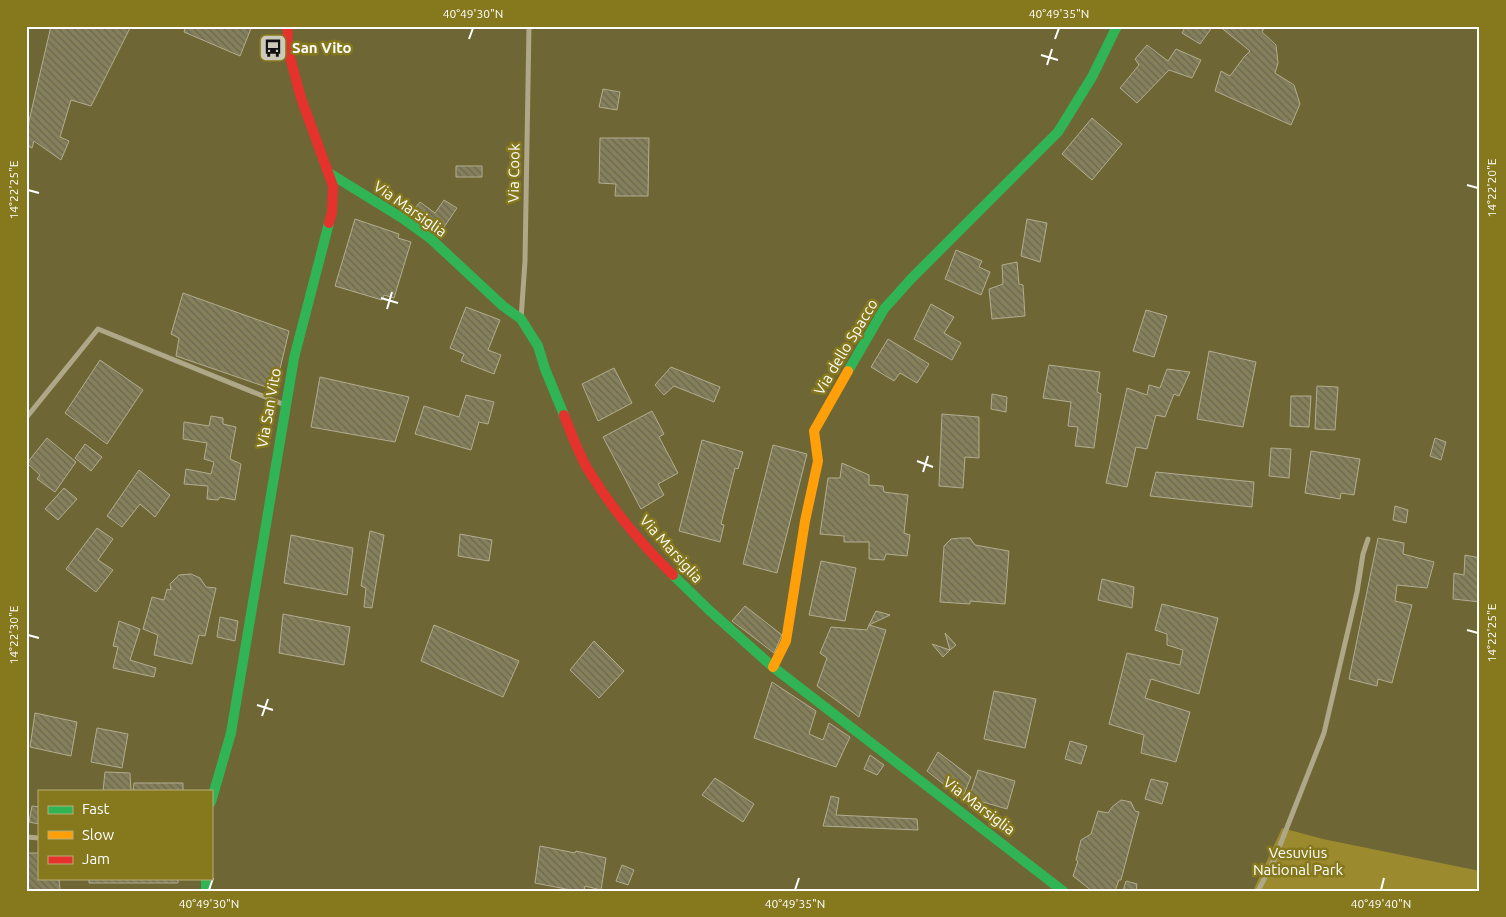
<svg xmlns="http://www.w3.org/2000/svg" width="1506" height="917" viewBox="0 0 1506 917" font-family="Ubuntu,sans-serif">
	<defs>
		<pattern id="building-back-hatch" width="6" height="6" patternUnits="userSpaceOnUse" patternTransform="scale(1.25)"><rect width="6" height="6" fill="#857f5a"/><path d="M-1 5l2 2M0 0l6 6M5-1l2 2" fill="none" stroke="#6b6854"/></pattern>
	</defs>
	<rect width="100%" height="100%" fill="#6e6635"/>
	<path fill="#9c8a2f" d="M 1282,828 L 1323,839 L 1480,871 L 1480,891 L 1253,891 Z"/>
	<path fill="url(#building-back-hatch)" stroke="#b2ad90" d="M 51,26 L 131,26 L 91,106 L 71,100 L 60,137 L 69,141 L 61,160 L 34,141 L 32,148 L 26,145 L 26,134 Z
		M 186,26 L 252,26 L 240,56 L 184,32 Z
		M 1186,26 L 1213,26 L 1200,44 L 1182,33 Z
		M 1219,26 L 1265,26 L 1262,32 L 1276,45 L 1278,63 L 1275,73 L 1294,85 L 1300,104 L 1291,125 L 1215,91 L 1221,71 L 1230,76 L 1244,57 L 1250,51 Z
		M 1147,45 L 1168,61 L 1176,49 L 1201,60 L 1192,78 L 1169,70 L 1137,103 L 1120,88 L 1139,65 L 1135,59 Z
		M 603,89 L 620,92 L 617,110 L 599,107 Z
		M 1092,118 L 1122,144 L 1092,180 L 1062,154 Z
		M 600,138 L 649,138 L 648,196 L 615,196 L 616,184 L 599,183 Z
		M 456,166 L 482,166 L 482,177 L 456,177 Z
		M 444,200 L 457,208 L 438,236 L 409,215 L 420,202 L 435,213 Z
		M 355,219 L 399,234 L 398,238 L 411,242 L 394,298 L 384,295 L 382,300 L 335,286 Z
		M 1027,219 L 1047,223 L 1040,262 L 1021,256 Z
		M 956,250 L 982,261 L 979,267 L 990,272 L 981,295 L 945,279 Z
		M 1017,262 L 1019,284 L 1023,285 L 1025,316 L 992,319 L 989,289 L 1003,284 L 1002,265 Z
		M 183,293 L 289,331 L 275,390 L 176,356 L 179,338 L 171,334 Z
		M 931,304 L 954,317 L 944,333 L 961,343 L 952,360 L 914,339 Z
		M 466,307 L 500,320 L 488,350 L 501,355 L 494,374 L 461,361 L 464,354 L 450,348 Z
		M 1146,310 L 1167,316 L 1154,357 L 1133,351 Z
		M 888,339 L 929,364 L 917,383 L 900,373 L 894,381 L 871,367 Z
		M 1209,351 L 1256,362 L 1243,427 L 1197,419 Z
		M 100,360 L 143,390 L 107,444 L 65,413 Z
		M 1049,365 L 1100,372 L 1097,392 L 1101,394 L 1094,448 L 1075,446 L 1078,427 L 1068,426 L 1071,402 L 1043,398 Z
		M 671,367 L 720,387 L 714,402 L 674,386 L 664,395 L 655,385 Z
		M 614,368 L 632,403 L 598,421 L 582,384 Z
		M 1167,369 L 1190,372 L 1179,396 L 1174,394 L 1165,417 L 1156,415 L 1147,449 L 1136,447 L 1127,487 L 1106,483 L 1127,388 L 1147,395 L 1149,385 L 1160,388 Z
		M 320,377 L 409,397 L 395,442 L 311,427 Z
		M 1317,386 L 1338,387 L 1335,430 L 1315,429 Z
		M 992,394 L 1007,397 L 1006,412 L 991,409 Z
		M 466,395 L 494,402 L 488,424 L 479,422 L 471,450 L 415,434 L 424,406 L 459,417 Z
		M 1291,396 L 1311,396 L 1309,427 L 1290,426 Z
		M 652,411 L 664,434 L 659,437 L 678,473 L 658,484 L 664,495 L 641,509 L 603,437 Z
		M 942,414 L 979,417 L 979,458 L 965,457 L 963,488 L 939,486 Z
		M 211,416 L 223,418 L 223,424 L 236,427 L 230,459 L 241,464 L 235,500 L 220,497 L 218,500 L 207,499 L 208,486 L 184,484 L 186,469 L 211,474 L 214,462 L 204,459 L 207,443 L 183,439 L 184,422 L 209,426 Z
		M 47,438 L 76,462 L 55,492 L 37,479 L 40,475 L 27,463 Z
		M 1435,438 L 1446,442 L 1441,460 L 1430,456 Z
		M 702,440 L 743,452 L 738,469 L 735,468 L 721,524 L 724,525 L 720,542 L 679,531 Z
		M 85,444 L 102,457 L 91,471 L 75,458 Z
		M 773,445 L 807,454 L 777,573 L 743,564 Z
		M 1271,448 L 1291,449 L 1289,478 L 1269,476 Z
		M 1311,451 L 1360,459 L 1354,495 L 1341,493 L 1340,499 L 1305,493 Z
		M 842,463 L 869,475 L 869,485 L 883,486 L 884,492 L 908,495 L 904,533 L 910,535 L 907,556 L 886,554 L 884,560 L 869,559 L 869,542 L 844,542 L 844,536 L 820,534 L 828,478 L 840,478 Z
		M 139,470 L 170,495 L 155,517 L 140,504 L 122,527 L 107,516 Z
		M 1156,472 L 1254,482 L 1252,507 L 1150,496 Z
		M 64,488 L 77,499 L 58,520 L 45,509 Z
		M 1395,506 L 1408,510 L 1406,523 L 1393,520 Z
		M 97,528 L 113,539 L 98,560 L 113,570 L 96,592 L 66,569 Z
		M 370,531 L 384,535 L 372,608 L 364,607 L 366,588 L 361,586 Z
		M 460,534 L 492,540 L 489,561 L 458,556 Z
		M 291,535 L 353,548 L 347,595 L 284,583 Z
		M 960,538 L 970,538 L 975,545 L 1009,551 L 1005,604 L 970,601 L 970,604 L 940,602 L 944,546 L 951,539 Z
		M 1378,538 L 1404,543 L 1403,554 L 1434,562 L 1427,588 L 1397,585 L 1395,601 L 1412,605 L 1392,683 L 1378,679 L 1377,686 L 1349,679 Z
		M 1465,555 L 1480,558 L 1480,602 L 1453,599 L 1454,573 L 1464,575 Z
		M 821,561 L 856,568 L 845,621 L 809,615 Z
		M 191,574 L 200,578 L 206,587 L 216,588 L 205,636 L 199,635 L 192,664 L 154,655 L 158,635 L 143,629 L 152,597 L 164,600 L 167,589 L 171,590 L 170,584 L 179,575 Z
		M 1102,579 L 1134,587 L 1132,608 L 1098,600 Z
		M 1162,604 L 1218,618 L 1199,694 L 1151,679 L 1145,698 L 1190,712 L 1176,762 L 1141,753 L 1144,735 L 1109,724 L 1127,653 L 1180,665 L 1183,650 L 1167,645 L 1167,634 L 1155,630 Z
		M 745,606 L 782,635 L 774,653 L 732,621 Z
		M 876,611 L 890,615 L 869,625 Z
		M 283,614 L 350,627 L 344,665 L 279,653 Z
		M 220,617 L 238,621 L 235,641 L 217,637 Z
		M 119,621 L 140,629 L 130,660 L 156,668 L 154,677 L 113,668 L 118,647 L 113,646 Z
		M 434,625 L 519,661 L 503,697 L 421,661 Z
		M 869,625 L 886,630 L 859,717 L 817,686 L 827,658 L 820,653 L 831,627 L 867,630 Z
		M 945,633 L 956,645 L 950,650 Z
		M 594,641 L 624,671 L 599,698 L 570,670 Z
		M 932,644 L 950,650 L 943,657 Z
		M 772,682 L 816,711 L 809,734 L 823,740 L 829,723 L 850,737 L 836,767 L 754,738 Z
		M 994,691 L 1036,699 L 1025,748 L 984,739 Z
		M 35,713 L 77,722 L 71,756 L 30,747 Z
		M 97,728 L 128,734 L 122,768 L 91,762 Z
		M 1070,741 L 1087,746 L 1081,764 L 1065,759 Z
		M 938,752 L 971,777 L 962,799 L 927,771 Z
		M 870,755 L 884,765 L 877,775 L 864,769 Z
		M 978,770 L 1015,781 L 1007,809 L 969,798 Z
		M 105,772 L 130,773 L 131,791 L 103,791 Z
		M 715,778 L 754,804 L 743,822 L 702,795 Z
		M 1151,779 L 1168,783 L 1162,804 L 1145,799 Z
		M 134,783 L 183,783 L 183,791 L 133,791 Z
		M 831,796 L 839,798 L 836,815 L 917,819 L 918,830 L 823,826 Z
		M 1121,800 L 1131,802 L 1135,811 L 1139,812 L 1121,880 L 1119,880 L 1115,891 L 1092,891 L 1073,876 L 1078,861 L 1076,860 L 1081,840 L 1091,834 L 1098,811 L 1108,813 L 1112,807 Z
		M 32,806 L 39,807 L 39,824 L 29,822 Z
		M 540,846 L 575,853 L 576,851 L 606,858 L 601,890 L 585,886 L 584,891 L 576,891 L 535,883 Z
		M 26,853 L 39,853 L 39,878 L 59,878 L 60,890 L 26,891 Z
		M 622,865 L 634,870 L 628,885 L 616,881 Z
		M 89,878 L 178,878 L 178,883 L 89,883 Z
		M 1126,881 L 1137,884 L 1136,891 L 1123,891 Z"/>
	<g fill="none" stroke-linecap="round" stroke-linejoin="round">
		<path stroke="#aea788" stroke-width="5" d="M 521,319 L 525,261 L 529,26
			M 26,418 L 98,329 L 285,405
			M 26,837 L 39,838
			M 1258,891 L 1275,858 L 1324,733 L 1357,592 L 1363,554 L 1368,539"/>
		<path stroke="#30b455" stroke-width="10" d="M 329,173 L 402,218 L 431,239 L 503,306 L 521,319 L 538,346 L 545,369 L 564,415
			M 848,371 L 884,309 L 911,279 L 1058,132 L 1092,77 L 1117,26
			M 673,575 L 709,610 L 773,667 L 1063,891
			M 211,802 L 231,733 L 294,358 L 329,223
			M 206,878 L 206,891"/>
		<path stroke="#ff9f0a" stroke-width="10" d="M 773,667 L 786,641 L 805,521 L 818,461 L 814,431 L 848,371"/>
		<path stroke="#e5322d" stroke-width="10" d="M 288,26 L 287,46 L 301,98 L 333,186 L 332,212 L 329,223
			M 564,415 C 571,433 578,452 587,468 C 610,506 641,544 673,575"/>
	</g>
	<path fill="none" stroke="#fff" stroke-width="2" d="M 469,39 L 473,28M 1055,39 L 1059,28M 1041,55 L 1058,60M 1047,65 L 1052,49M 1467,185 L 1478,188M 28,190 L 39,193M 381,298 L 398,303M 387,309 L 392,292M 917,461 L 933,467M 923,472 L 928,456M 1467,630 L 1478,633M 28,635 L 39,638M 257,705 L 273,710M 262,716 L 268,699M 209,890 L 213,878M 795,890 L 799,878M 1381,890 L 1384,878"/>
	<defs>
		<g id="bus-square" transform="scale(1.4375)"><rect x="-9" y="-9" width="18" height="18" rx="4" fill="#ccc9b8" stroke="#86781d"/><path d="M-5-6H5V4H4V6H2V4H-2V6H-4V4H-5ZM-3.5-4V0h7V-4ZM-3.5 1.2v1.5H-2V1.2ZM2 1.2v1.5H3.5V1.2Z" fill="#111"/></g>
	</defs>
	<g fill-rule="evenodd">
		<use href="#bus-square" x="273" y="48"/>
	</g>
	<g text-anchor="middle" stroke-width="5" stroke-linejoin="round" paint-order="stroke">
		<g font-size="15" font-weight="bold" fill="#fff" stroke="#86781d" text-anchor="start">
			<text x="292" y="53">San Vito</text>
		</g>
		<g font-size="15" fill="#fff" stroke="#86781d">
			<text transform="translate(514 173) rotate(-89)" y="5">Via Cook</text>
			<text transform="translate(410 209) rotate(35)" y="5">Via Marsiglia</text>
			<text transform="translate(846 347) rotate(-59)" y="5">Via dello Spacco</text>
			<text transform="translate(269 408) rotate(-80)" y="5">Via San Vito</text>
			<text transform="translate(671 549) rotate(48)" y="5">Via Marsiglia</text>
			<text transform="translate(979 806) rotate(37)" y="5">Via Marsiglia</text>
		</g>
		<g font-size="15" fill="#fff" stroke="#86781d">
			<text x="1298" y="858">Vesuvius<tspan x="1298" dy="17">National Park</tspan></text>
		</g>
	</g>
	<rect width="1506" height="917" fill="none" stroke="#86781d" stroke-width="55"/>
	<rect x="38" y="790" width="175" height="90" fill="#86781d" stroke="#b6ae77"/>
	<rect x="48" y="806" width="25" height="8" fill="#30b455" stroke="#b6ae77"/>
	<text x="82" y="814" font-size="15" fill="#ffffff">Fast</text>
	<rect x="48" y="831" width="25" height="8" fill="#ff9f0a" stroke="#b6ae77"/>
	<text x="82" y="840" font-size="15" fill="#ffffff">Slow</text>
	<rect x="48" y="856" width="25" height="8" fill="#e5322d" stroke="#b6ae77"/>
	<text x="82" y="864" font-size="15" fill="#ffffff">Jam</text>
	<rect x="28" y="28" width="1450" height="862" fill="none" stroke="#fff" stroke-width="2"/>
	<g font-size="12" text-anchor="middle" fill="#fff">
		<text x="473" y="18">40°49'30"N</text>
		<text x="1059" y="18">40°49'35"N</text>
		<text transform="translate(1492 188) rotate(-90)" y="4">14°22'20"E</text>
		<text transform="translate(14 190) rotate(-90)" y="4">14°22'25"E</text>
		<text transform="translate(1492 633) rotate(-90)" y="4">14°22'25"E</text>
		<text transform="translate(14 635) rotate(-90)" y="4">14°22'30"E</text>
		<text x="209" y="908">40°49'30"N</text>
		<text x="795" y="908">40°49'35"N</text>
		<text x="1381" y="908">40°49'40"N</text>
	</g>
</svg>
